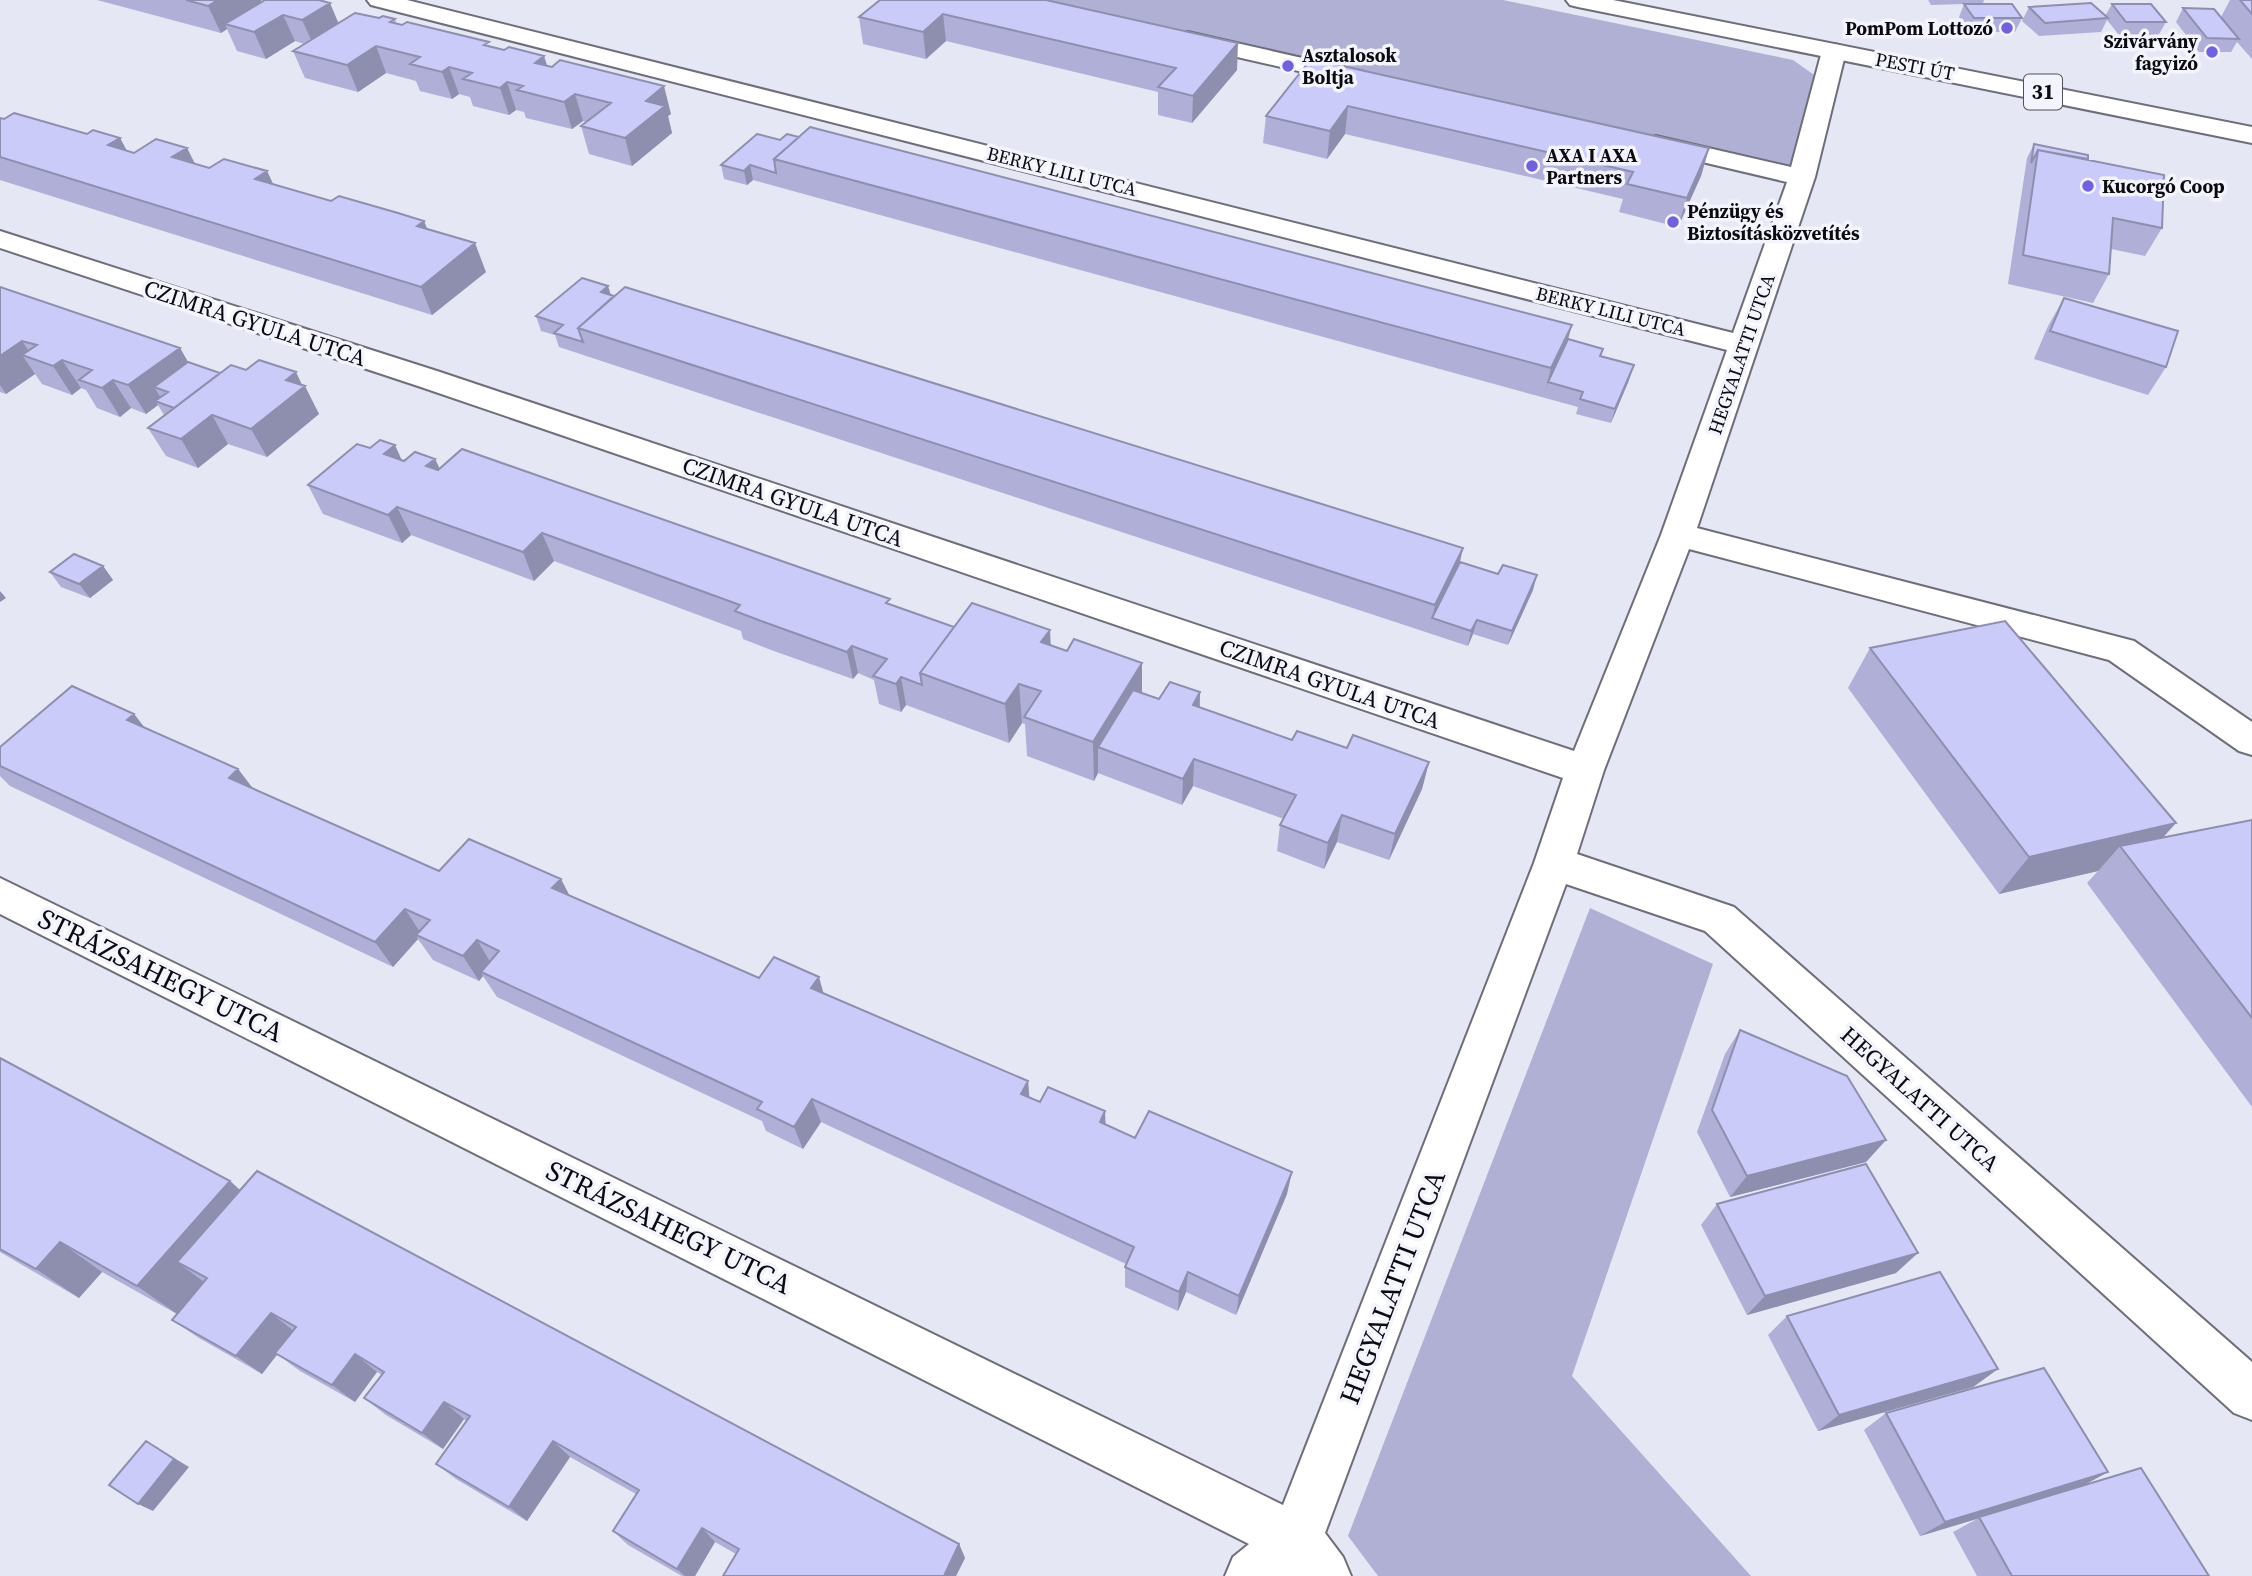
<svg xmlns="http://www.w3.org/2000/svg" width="2252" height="1576" viewBox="0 0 2252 1576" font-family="'Source Serif 4',serif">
	<rect width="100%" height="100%" fill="#e6e7f4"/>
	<path fill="#b0b0d5" d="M 1012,0 L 1503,0 L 1793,60 L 1827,84 L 1802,177 Z
		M 1590,908 L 1713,964 L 1572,1376 L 1751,1576 L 1378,1576 L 1348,1536 Z"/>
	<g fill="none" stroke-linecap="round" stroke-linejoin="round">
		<g stroke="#6d6e7a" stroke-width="4">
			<path id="minor" d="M 367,0 L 407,0 L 1733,333 L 1787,182 L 1647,149 L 1643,144 L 1647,139 L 1656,136 L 1791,167 L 1822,51 L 1826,46 L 1834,44 L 1842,46 L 1846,51 L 1815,177 L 1697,528 L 2134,641 L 2252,722 L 2252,755 L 2239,751 L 2109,660 L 1689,549 L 1604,770 L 1577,854 L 1734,907 L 2252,1362 L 2252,1420 L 2234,1413 L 1705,931 L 1566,884 L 1325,1533 L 1343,1557 L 1351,1576 L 1225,1576 L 1233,1557 L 1249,1544 L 0,914 L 0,878 L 1283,1505 L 1534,863 L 1563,778 L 418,386 L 0,248 L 0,231 L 440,372 L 1574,751 L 1661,535 L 1727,350 L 371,5 Z
				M 1188,32 L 1364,72 L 1367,77 L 1364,82 L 1355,84 L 1180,44 L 1176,39 L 1180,34 Z"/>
		</g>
		<g stroke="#6d6e7a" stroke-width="4">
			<path id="major" d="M 1566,0 L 1613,0 L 2252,127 L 2252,143 L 1578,7 L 1570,5 Z"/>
		</g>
		<use href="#minor" fill="#fff" fill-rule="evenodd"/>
		<use href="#major" fill="#fff" fill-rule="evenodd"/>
	</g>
	<path fill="#afafd7" d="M 97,0 L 261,0 L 262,2 L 338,23 L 379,18 L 395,19 L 396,23 L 490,47 L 547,66 L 671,114 L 668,116 L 672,133 L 632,166 L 589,154 L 581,126 L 586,122 L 583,121 L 572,129 L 526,118 L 524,112 L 516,110 L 509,115 L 473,106 L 470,97 L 459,94 L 452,99 L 420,91 L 416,81 L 386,73 L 358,92 L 305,78 L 293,51 L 304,44 L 295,41 L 266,59 L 237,51 L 227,29 L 221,33 Z
		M 880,0 L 1237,70 L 1192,123 L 1158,115 L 1158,92 L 946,41 L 926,59 L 863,44 L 859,17 Z
		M 1928,0 L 1984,0 L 1983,3 L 2022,18 L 2015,32 L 1968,32 L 1959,17 L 1964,4 L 1931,5 Z
		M 2230,0 L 2252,0 L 2252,59 L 2237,42 L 2231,52 L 2199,52 L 2176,22 L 2183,8 L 2221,17 Z
		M 2112,4 L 2166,22 L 2158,36 L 2119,35 L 2107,20 L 2101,32 L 2039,36 L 2022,21 L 2029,7 L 2105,16 Z
		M 1311,59 L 1709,148 L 1701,176 L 1678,227 L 1619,212 L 1623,199 L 1345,134 L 1327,159 L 1263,143 L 1266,116 Z
		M 0,118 L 87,134 L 120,138 L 127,151 L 134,153 L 187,148 L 195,164 L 209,168 L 267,171 L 273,184 L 331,201 L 424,221 L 427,229 L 486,272 L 432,315 L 0,180 Z
		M 757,134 L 1603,349 L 1601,357 L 1629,380 L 1611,423 L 1576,414 L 1578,407 L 753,180 L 747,185 L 724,179 L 721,165 Z
		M 2034,144 L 2088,159 L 2162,228 L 2145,256 L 2111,249 L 2109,274 L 2093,303 L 2008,284 L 2027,158 Z
		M 0,287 L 180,348 L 188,362 L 220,373 L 246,370 L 302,385 L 319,414 L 267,457 L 228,444 L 198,468 L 166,456 L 148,428 L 164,415 L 158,405 L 146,414 L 131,408 L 120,417 L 97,408 L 86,390 L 81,388 L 72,395 L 42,384 L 35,374 L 6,394 L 0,392 Z
		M 611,295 L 1460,562 L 1533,590 L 1508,645 L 1473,634 L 1468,646 L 559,347 L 555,335 L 541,331 L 536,316 Z
		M 2064,298 L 2166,367 L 2148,395 L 2034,359 L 2048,326 Z
		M 435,459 L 440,469 L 891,605 L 954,627 L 1051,646 L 1067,651 L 1142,663 L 1142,693 L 1159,699 L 1200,692 L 1200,708 L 1292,740 L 1347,748 L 1429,762 L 1422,789 L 1389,860 L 1337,842 L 1324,869 L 1277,851 L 1280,825 L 1284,819 L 1193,786 L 1182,805 L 1098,773 L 1094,781 L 1027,756 L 1025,724 L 1022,723 L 1009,743 L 906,705 L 901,712 L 879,704 L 874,680 L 858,673 L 853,679 L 771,650 L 743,639 L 741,631 L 554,561 L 534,581 L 411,535 L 402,543 L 323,514 L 308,485 L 402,460 L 404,461 Z
		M 103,566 L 113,580 L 90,598 L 61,587 L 50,572 Z
		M 1870,648 L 2163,837 L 2252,820 L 2252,1107 L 2087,883 L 2098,871 L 1999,894 L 1848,688 Z
		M 134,714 L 144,727 L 238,769 L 253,789 L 439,871 L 569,896 L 759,978 L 824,993 L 1028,1081 L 1029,1098 L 1040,1102 L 1105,1124 L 1135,1138 L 1287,1194 L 1236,1315 L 1186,1292 L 1178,1311 L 1125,1287 L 1125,1267 L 1126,1264 L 821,1122 L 803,1149 L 766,1131 L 762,1121 L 497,997 L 483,976 L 479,981 L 433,960 L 418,939 L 393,967 L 10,786 L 0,776 L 0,766 Z
		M 1740,1030 L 1886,1140 L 1866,1162 L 1730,1197 L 1697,1132 L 1725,1054 Z
		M 0,1058 L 230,1181 L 240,1190 L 959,1544 L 965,1558 L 956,1576 L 723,1576 L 736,1554 L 715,1542 L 695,1576 L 682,1576 L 628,1545 L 613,1531 L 636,1494 L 570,1457 L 527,1521 L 456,1479 L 436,1464 L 466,1421 L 464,1419 L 443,1449 L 386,1415 L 364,1398 L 382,1375 L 377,1372 L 355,1402 L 300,1371 L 277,1354 L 262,1374 L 199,1338 L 172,1320 L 177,1314 L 102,1272 L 79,1298 L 0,1252 Z
		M 1717,1204 L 1896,1273 L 1747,1315 L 1701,1225 Z
		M 1787,1316 L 1998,1369 L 1973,1387 L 1818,1431 L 1768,1335 Z
		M 1886,1413 L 2108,1472 L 2082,1486 L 2209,1576 L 1977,1576 L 1953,1532 L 1977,1519 L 1920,1536 L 1864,1430 Z"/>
	<path fill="#8e8eaf" d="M 218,0 L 261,0 L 264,7 L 225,24 L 227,29 L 221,33 L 208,6 Z
		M 330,3 L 341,29 L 314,46 L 302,20 Z
		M 943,14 L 946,41 L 926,59 L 923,32 Z
		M 283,15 L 295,41 L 266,59 L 254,32 Z
		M 1238,43 L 1237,70 L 1192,123 L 1193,96 Z
		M 376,46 L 386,73 L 358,92 L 347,65 Z
		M 544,56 L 553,83 L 535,63 Z
		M 449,67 L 459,94 L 452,99 L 442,72 Z
		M 507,82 L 516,110 L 509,115 L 500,88 Z
		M 664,86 L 671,114 L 668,116 L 672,133 L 632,166 L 625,138 L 646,101 Z
		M 575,94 L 583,121 L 572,129 L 564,102 Z
		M 1348,106 L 1345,134 L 1327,159 L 1330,131 Z
		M 120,138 L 135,166 L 108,145 Z
		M 187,148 L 201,176 L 172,157 Z
		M 1709,148 L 1701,176 L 1678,227 L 1687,198 Z
		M 750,165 L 753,180 L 747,185 L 744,171 Z
		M 267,171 L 280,199 L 255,179 Z
		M 424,221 L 435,249 L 417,226 Z
		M 475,243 L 486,272 L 432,315 L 421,287 Z
		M 608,286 L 613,301 L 601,292 Z
		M 1572,325 L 1564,354 L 1548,382 L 1544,397 L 1551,368 Z
		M 22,341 L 35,360 L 22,355 L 35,374 L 6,394 L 0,385 L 0,356 Z
		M 180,348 L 196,376 L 168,392 L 154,387 L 163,401 L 155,401 L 158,405 L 146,414 L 128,385 Z
		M 62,360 L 81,388 L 72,395 L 53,366 Z
		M 1634,365 L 1629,380 L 1611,423 L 1615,409 Z
		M 296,372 L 303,387 L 305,386 L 319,414 L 267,457 L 251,429 L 286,380 Z
		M 113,380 L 131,408 L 120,417 L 102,388 Z
		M 212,415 L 228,444 L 198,468 L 181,439 Z
		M 395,445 L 408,474 L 384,454 Z
		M 435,459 L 448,487 L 426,466 Z
		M 397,507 L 411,535 L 402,543 L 388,515 Z
		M 542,533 L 554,561 L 534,581 L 523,552 Z
		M 1463,548 L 1457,576 L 1432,618 L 1435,605 Z
		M 103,566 L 113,580 L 90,598 L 79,584 Z
		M 1537,575 L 1533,590 L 1508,645 L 1512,631 Z
		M 0,591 L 6,598 L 0,602 Z
		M 1477,620 L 1473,634 L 1468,646 L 1471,631 Z
		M 1050,630 L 1052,670 L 1041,642 Z
		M 852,646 L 858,673 L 853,679 L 847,652 Z
		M 1142,663 L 1142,703 L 1098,747 L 1098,773 L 1094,781 L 1093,742 Z
		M 901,677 L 906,705 L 901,712 L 896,684 Z
		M 1019,684 L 1022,723 L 1009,743 L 1005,704 Z
		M 1200,692 L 1199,720 L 1193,705 Z
		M 134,714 L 155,741 L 127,720 Z
		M 1194,759 L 1193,786 L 1182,805 L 1183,779 Z
		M 1429,762 L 1422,789 L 1389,860 L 1395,834 Z
		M 238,769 L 258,795 L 229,778 Z
		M 1342,815 L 1337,842 L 1324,869 L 1328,843 Z
		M 2176,823 L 2142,861 L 2120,846 L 2098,871 L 1999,894 L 2029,857 Z
		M 561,879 L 574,904 L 552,888 Z
		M 405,909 L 422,935 L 416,935 L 418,939 L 393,967 L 375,942 Z
		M 477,940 L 492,965 L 481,972 L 483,976 L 479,981 L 463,956 Z
		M 819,977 L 826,1002 L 811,988 Z
		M 1028,1081 L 1030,1104 L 1021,1094 Z
		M 812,1099 L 821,1122 L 803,1149 L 794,1127 Z
		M 1105,1111 L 1106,1133 L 1100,1122 Z
		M 1886,1140 L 1866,1162 L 1730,1197 L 1747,1176 Z
		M 1292,1172 L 1287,1194 L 1236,1315 L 1239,1296 Z
		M 230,1181 L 264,1212 L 177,1262 L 204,1282 L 177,1314 L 137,1286 Z
		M 60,1242 L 102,1272 L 79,1298 L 36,1269 Z
		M 1918,1253 L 1896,1273 L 1747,1315 L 1765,1296 Z
		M 1188,1272 L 1186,1292 L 1178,1311 L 1179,1292 Z
		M 271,1313 L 295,1332 L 262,1374 L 236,1356 Z
		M 355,1354 L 377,1372 L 355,1402 L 332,1385 Z
		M 1998,1369 L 1973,1387 L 1818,1431 L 1839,1415 Z
		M 444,1402 L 464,1419 L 443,1449 L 422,1433 Z
		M 146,1441 L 189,1467 L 153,1511 L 138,1504 Z
		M 553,1441 L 570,1457 L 527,1521 L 509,1507 Z
		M 2108,1472 L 2079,1488 L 1920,1536 L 1945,1522 Z
		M 702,1528 L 715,1542 L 695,1576 L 685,1576 L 677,1569 Z
		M 959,1544 L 965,1558 L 956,1576 L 944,1576 Z"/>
	<path fill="#cbcbfa" stroke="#8e8eaf" stroke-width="2" d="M 186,0 L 218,0 L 208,6 Z
		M 265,0 L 319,0 L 330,3 L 302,20 L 283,15 L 254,32 L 225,24 Z
		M 880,0 L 1046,0 L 1238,43 L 1193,96 L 1158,87 L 1176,68 L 943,14 L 923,32 L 859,17 Z
		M 2240,0 L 2252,0 L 2252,14 Z
		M 2091,3 L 2108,18 L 2045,23 L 2029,7 Z
		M 1964,4 L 2012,4 L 2022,18 L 1974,18 Z
		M 2112,4 L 2151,4 L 2166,22 L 2126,22 Z
		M 2183,8 L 2214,9 L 2239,39 L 2207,38 Z
		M 355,13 L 379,18 L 383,16 L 395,19 L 390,22 L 402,25 L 407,22 L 489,42 L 484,45 L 504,50 L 509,47 L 544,56 L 535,63 L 552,67 L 560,60 L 664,86 L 646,101 L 665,106 L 625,138 L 581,126 L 611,103 L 575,94 L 564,102 L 517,90 L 523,86 L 507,82 L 500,88 L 463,79 L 472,73 L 449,67 L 442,72 L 410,64 L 420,57 L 376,46 L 347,65 L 293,51 Z
		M 1311,59 L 1709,148 L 1687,198 L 1627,184 L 1633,172 L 1348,106 L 1330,131 L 1266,116 Z
		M 14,113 L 87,134 L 93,130 L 120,138 L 108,145 L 134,153 L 156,139 L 187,148 L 172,157 L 209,168 L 224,159 L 267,171 L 255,179 L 331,201 L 339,196 L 398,213 L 424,221 L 417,226 L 475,243 L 421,287 L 0,157 L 0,118 L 4,119 Z
		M 810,127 L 1572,325 L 1551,368 L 774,159 Z
		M 757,134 L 780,140 L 787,134 L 799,137 L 774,159 L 776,173 L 750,165 L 744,171 L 721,165 Z
		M 2034,144 L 2088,155 L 2088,159 L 2038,150 L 2031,163 Z
		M 2038,150 L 2164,175 L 2162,228 L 2113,218 L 2109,274 L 2023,255 Z
		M 582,278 L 608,286 L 601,292 L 614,296 L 578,328 L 583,342 L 554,333 L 563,325 L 536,316 Z
		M 0,287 L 180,348 L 128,385 L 113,380 L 102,388 L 79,380 L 92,370 L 62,360 L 53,366 L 22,355 L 37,345 L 22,341 L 0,356 Z
		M 625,287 L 1463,548 L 1435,605 L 578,328 Z
		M 2064,298 L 2178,331 L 2166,367 L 2050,331 Z
		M 1568,339 L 1603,349 L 1600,356 L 1634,365 L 1615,409 L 1580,399 L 1583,392 L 1548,382 Z
		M 259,360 L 296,372 L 286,380 L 305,386 L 251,429 L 212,415 L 181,439 L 148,428 L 231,365 L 246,370 Z
		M 188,362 L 220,373 L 174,408 L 155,401 L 168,392 L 154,387 Z
		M 380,440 L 395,445 L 384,454 L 404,461 L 415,452 L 435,459 L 426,466 L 438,470 L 462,449 L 890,599 L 886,603 L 954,627 L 920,673 L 922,685 L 901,677 L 896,684 L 873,676 L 887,659 L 852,646 L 847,652 L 764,622 L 735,611 L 740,605 L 542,533 L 523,552 L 397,507 L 388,515 L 308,485 L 357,444 L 370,448 Z
		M 74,554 L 103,566 L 79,584 L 50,572 Z
		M 1460,562 L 1498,574 L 1503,565 L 1537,575 L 1512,631 L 1477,620 L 1471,631 L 1432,618 Z
		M 972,603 L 1050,630 L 1041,642 L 1067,651 L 1074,639 L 1142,663 L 1093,742 L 1024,717 L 1041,691 L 1019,684 L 1005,704 L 920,673 Z
		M 2005,621 L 2176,823 L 2029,857 L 1870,648 Z
		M 1170,682 L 1200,692 L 1193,705 L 1292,740 L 1297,731 L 1347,748 L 1353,735 L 1429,762 L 1395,834 L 1342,815 L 1328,843 L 1280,825 L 1296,795 L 1194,759 L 1183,779 L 1098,747 L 1133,690 L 1159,699 Z
		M 72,686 L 134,714 L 127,720 L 238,769 L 229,778 L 439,871 L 469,839 L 561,879 L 552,888 L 759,978 L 774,957 L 819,977 L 811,988 L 1028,1081 L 1021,1094 L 1040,1102 L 1048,1087 L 1105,1111 L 1100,1122 L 1135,1138 L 1149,1111 L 1292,1172 L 1239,1296 L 1188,1272 L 1179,1292 L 1125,1267 L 1134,1247 L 812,1099 L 794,1127 L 757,1109 L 762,1102 L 481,972 L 499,951 L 477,940 L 463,956 L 416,935 L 430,920 L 405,909 L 375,942 L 0,766 L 0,747 Z
		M 2252,820 L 2252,1018 L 2120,846 Z
		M 1740,1030 L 1847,1076 L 1886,1140 L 1747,1176 L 1712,1110 Z
		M 0,1058 L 230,1181 L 137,1286 L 60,1242 L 36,1269 L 0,1249 Z
		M 1866,1164 L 1918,1253 L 1765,1296 L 1717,1204 Z
		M 257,1171 L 959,1544 L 944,1576 L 723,1576 L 739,1549 L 702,1528 L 677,1569 L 613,1531 L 639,1490 L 553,1441 L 509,1507 L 436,1464 L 470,1416 L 444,1402 L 422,1433 L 364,1398 L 384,1372 L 355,1354 L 332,1385 L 275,1353 L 296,1327 L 271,1313 L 236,1356 L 172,1320 L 207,1278 L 177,1262 Z
		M 1940,1272 L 1998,1369 L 1839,1415 L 1787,1316 Z
		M 2044,1368 L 2108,1472 L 1945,1522 L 1886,1413 Z
		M 146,1441 L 174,1459 L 138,1504 L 109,1485 Z
		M 2141,1468 L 2209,1576 L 2012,1576 L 1979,1517 Z"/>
	<g fill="#7162dc" stroke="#f4f4ff" stroke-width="2.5">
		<circle cx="2007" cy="28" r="7"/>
		<circle cx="2212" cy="52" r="7"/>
		<circle cx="1288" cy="66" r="7"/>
		<circle cx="1532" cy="166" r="7"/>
		<circle cx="2088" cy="186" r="7"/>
		<circle cx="1673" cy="222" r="7"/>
	</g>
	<g text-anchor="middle" stroke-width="7" stroke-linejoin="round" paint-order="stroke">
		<g font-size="19" font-weight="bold" fill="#0b0b0f" stroke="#f4f4ff" text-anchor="start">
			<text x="1993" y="35" text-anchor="end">PomPom Lottozó</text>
			<text x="2198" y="48" text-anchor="end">Szivárvány<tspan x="2198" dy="22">fagyizó</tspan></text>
			<text x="1302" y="62">Asztalosok<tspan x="1302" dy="22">Boltja</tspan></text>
			<text x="1546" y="162">AXA I AXA<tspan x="1546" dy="22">Partners</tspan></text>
			<text x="2102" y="193">Kucorgó Coop</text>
			<text x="1687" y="218">Pénzügy és<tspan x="1687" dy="22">Biztosításközvetítés</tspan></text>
		</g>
		<g font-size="19" fill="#0b0b0f" stroke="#f4f4ff">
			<text transform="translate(1915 66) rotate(11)" y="7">PESTI ÚT</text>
			<text transform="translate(1062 171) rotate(14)" y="7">BERKY LILI UTCA</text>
			<text transform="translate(1611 311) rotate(14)" y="7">BERKY LILI UTCA</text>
			<text transform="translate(1741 354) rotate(-71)" y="7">HEGYALATTI UTCA</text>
		</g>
		<rect fill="#f4f4ff" stroke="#515157" stroke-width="2" x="2024" y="74.5" width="38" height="35" rx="5"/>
		<g font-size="21" font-weight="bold" fill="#0b0b0f">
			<text x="2043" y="99">31</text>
		</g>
		<g font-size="23" fill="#0b0b0f" stroke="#f4f4ff">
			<text transform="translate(255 323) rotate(18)" y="8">CZIMRA GYULA UTCA</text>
			<text transform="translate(793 502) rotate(19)" y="8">CZIMRA GYULA UTCA</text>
			<text transform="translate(1330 684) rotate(19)" y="8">CZIMRA GYULA UTCA</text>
			<text transform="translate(1920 1099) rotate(42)" y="8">HEGYALATTI UTCA</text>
		</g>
		<g font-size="28" fill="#0b0b0f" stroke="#f4f4ff">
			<text transform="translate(161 975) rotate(26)" y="10">STRÁZSAHEGY UTCA</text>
			<text transform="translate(669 1227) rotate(26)" y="10">STRÁZSAHEGY UTCA</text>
			<text transform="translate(1392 1287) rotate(-69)" y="10">HEGYALATTI UTCA</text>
		</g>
	</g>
</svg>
